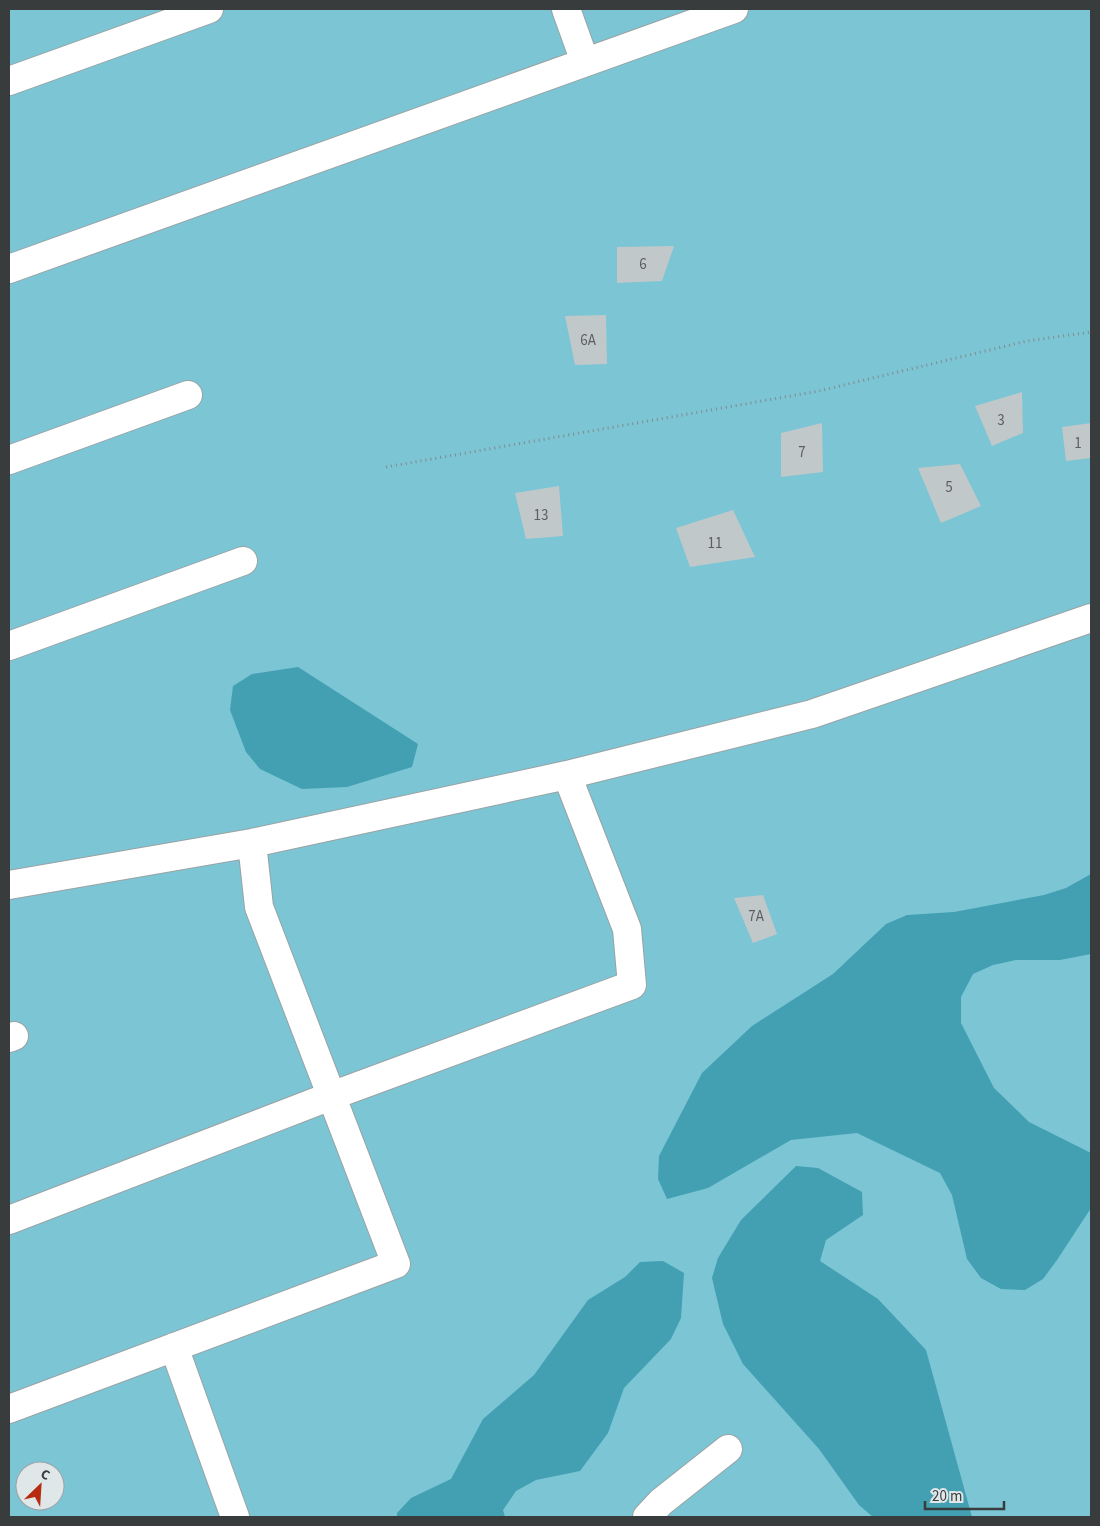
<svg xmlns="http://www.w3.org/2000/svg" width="1100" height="1526" viewBox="0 0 1100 1526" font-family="'Source Sans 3',sans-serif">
	<rect width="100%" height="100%" fill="#dfe7e9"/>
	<path fill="#7bc5d5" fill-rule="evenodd" d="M 9,9 L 1091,9 L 1091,1517 L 9,1517 ZM 25,1471 L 55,1471 L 55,1501 L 25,1501 Z"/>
	<path fill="#42a0b2" d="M 298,667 L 418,744 L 412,767 L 347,787 L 302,789 L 260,769 L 246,752 L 230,710 L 233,686 L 252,674 Z
		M 1091,874 L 1091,954 L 1060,960 L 1016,960 L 993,965 L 973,974 L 961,997 L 961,1023 L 994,1088 L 1029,1122 L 1091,1153 L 1091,1208 L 1057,1260 L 1043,1279 L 1025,1290 L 1001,1289 L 981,1278 L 967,1259 L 952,1195 L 940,1173 L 857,1133 L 791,1140 L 708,1188 L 667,1199 L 658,1179 L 659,1156 L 702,1073 L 752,1026 L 833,974 L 886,924 L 907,915 L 954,912 L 1044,895 L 1066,888 Z
		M 796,1166 L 818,1168 L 862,1192 L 863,1215 L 826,1240 L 820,1261 L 878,1299 L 926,1350 L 972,1517 L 873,1517 L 859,1505 L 819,1449 L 743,1364 L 723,1324 L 712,1278 L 718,1258 L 741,1220 Z
		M 663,1261 L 684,1273 L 681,1318 L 671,1339 L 624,1388 L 608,1433 L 580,1471 L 536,1480 L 516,1491 L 503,1510 L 505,1517 L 397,1517 L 397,1513 L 411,1498 L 451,1479 L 483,1419 L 534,1375 L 588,1300 L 625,1277 L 640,1262 Z"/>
	<path fill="#c0c8ca" d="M 674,246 L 662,281 L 617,283 L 617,247 Z
		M 606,315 L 607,364 L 575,365 L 565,316 Z
		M 1022,392 L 1023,433 L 992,446 L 975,406 Z
		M 822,423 L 823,472 L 781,477 L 781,433 Z
		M 1091,423 L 1091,458 L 1066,461 L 1062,427 Z
		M 960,464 L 981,506 L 941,523 L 918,468 Z
		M 559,486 L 563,536 L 526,539 L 515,493 Z
		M 733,510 L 755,557 L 690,567 L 676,528 Z
		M 763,895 L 777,934 L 753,943 L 734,898 Z"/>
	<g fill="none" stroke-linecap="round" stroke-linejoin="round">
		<g stroke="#9aa3a4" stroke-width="30">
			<path id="minor" d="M 566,9 L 585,62
				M 9,81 L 209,9
				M 9,269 L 734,9
				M 9,460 L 188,395
				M 9,646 L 243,561
				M 9,885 L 252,843 L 567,775 L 812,714 L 1091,618
				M 9,1038 L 14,1036
				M 9,1220 L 331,1096 L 632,985 L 627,929 L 567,775
				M 174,1347 L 235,1517
				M 9,1409 L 396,1264 L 259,907 L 252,843
				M 647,1517 L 661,1502 L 728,1449"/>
		</g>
		<path stroke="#858a8b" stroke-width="3" stroke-dasharray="1 4" stroke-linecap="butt" d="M 386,467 L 819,391 L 1027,341 L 1091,332"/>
		<use href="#minor" stroke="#fff" stroke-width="28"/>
	</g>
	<g text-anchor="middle" stroke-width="4" stroke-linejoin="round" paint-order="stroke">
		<g font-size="15" fill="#5b5f60">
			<text x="643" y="269">6</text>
			<text x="588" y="345">6А</text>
			<text x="1001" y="425">3</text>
			<text x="1078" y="448">1</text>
			<text x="802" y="457">7</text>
			<text x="949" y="492">5</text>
			<text x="541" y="520">13</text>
			<text x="715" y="548">11</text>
			<text x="756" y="921">7А</text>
		</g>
	</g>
	<rect width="1100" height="1526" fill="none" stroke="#393c3d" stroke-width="20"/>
	<g transform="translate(40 1486) rotate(25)"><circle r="24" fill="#dfe7e9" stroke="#9da3a4"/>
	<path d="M0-4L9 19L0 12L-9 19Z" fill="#b72b10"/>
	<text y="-8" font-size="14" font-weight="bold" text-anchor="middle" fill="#393c3d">С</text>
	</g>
	<path d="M925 1501v8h79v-8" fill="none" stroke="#393c3d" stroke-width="2.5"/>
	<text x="932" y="1501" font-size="15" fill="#393c3d" stroke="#dfe7e9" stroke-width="4" paint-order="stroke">20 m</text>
</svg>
